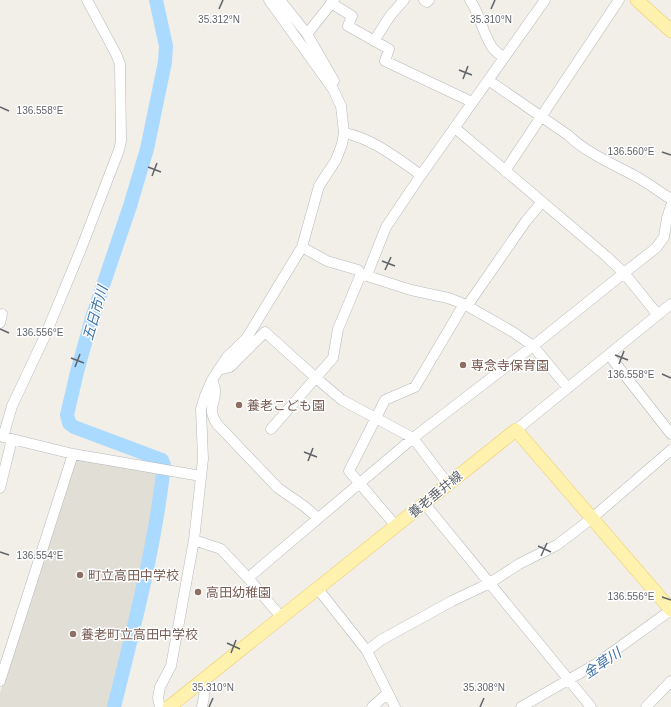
<svg xmlns="http://www.w3.org/2000/svg" width="671" height="707" viewBox="0 0 671 707" font-family="Helvetica,'Noto Sans JP',sans-serif">
	<rect width="100%" height="100%" fill="#f1efe8"/>
	<path fill="#e1ded6" d="M 81,459 L 158,474 L 141,575 L 108,707 L 0,707 L 0,693 L 74,462 Z"/>
	<g fill="none" stroke-linecap="round" stroke-linejoin="round">
		<path stroke="#aadaff" stroke-width="14" d="M 114,707 C 134,627 155,547 164,465 L 162,460 L 74,427 L 69,423 L 67,415 L 77,372 L 92,318 L 130,206 L 147,149 L 165,62 L 166,46 L 156,0"/>
		<g stroke="#b5b8bc" stroke-width="11">
			<path id="minor" d="M 280,0 L 307,34 L 334,81
				M 424,0 L 427,2 L 429,0
				M 470,0 C 480,14 482,32 492,47 C 495,51 500,55 504,58
				M 331,3 L 352,16 L 348,26 L 389,49 L 385,61 L 472,102
				M 307,34 L 334,0
				M 374,41 L 390,16 L 404,0
				M 488,80 L 568,135 C 588,154 613,164 637,177 C 649,184 660,192 671,199
				M 455,128 L 606,256 L 624,273 L 658,315
				M 344,133 C 372,138 398,159 421,175
				M 505,171 L 619,0
				M 302,247 L 327,261 L 358,270 L 361,274 L 411,290 L 448,298 L 464,304 L 513,332 L 533,346 L 568,388
				M 367,275 L 386,227 L 421,175 L 545,0
				M 467,306 L 526,221 L 542,202
				M 0,323 L 2,314
				M 609,355 L 671,434
				M 218,370 L 230,367 L 265,332 L 316,378 L 342,400 L 413,438 L 448,484
				M 212,380 C 213,383 215,387 215,390 C 216,405 206,407 217,424 L 278,488 L 304,506 L 318,518
				M 271,429 L 333,358 L 338,329 L 361,274
				M 516,430 L 671,304
				M 0,436 L 73,454 L 201,476
				M 3,437 L 12,406 L 45,336 L 81,249 L 119,150 L 121,141 L 120,64 L 116,54 L 87,0
				M 0,488 L 12,439
				M 424,503 L 591,707
				M 396,526 L 349,471 L 385,400 L 415,387 L 464,304
				M 194,540 L 221,549 L 248,578 L 282,618
				M 248,578 L 413,438 L 533,346 L 624,273 L 656,248 L 664,237 L 667,218 L 671,206
				M 318,589 L 367,651 L 395,707
				M 367,651 L 381,640 L 452,601 L 490,583 L 519,564 L 557,545 L 591,519 L 671,450
				M 0,681 L 73,454
				M 160,707 L 158,698 L 160,687 L 171,666 L 194,540 L 203,459 L 201,409 L 205,396 L 212,380 L 227,357 L 246,339 L 302,247 L 319,186 L 336,160 L 342,144 L 344,133 L 341,106 L 333,89 L 269,0
				M 202,707 L 206,685 L 204,679
				M 372,707 L 388,693
				M 521,707 L 596,664 L 671,610
				M 646,707 L 671,681"/>
		</g>
		<g stroke="#f2c960" stroke-width="14">
			<path id="major" d="M 637,0 L 671,31
				M 169,707 L 516,430 L 671,610"/>
		</g>
		<use href="#minor" stroke="#fff" stroke-width="10"/>
		<use href="#major" stroke="#fff2af" stroke-width="13"/>
	</g>
	<path fill="none" stroke="#5f6368" stroke-width="1.5" d="M 219,9 L 223,0M 491,9 L 495,0M 459,70 L 472,75M 463,79 L 468,66M 0,107 L 9,111M 662,152 L 671,155M 148,167 L 161,172M 152,176 L 157,163M 382,261 L 395,266M 385,270 L 391,257M 0,329 L 9,333M 615,355 L 628,360M 71,358 L 84,363M 619,364 L 624,351M 75,367 L 80,354M 662,374 L 671,378M 304,452 L 317,457M 308,461 L 313,448M 538,546 L 551,552M 0,552 L 9,555M 541,556 L 547,543M 662,597 L 671,600M 227,643 L 240,649M 231,653 L 236,640M 209,707 L 213,698M 480,707 L 484,698"/>
	<g fill="#8d6e63" stroke="#fff" stroke-width="1.5">
		<circle cx="463" cy="365" r="4"/>
		<circle cx="239" cy="405" r="4"/>
		<circle cx="80" cy="575" r="4"/>
		<circle cx="198" cy="592" r="4"/>
		<circle cx="73" cy="634" r="4"/>
	</g>
	<g text-anchor="middle" stroke-width="3" stroke-linejoin="round" paint-order="stroke">
		<g font-size="13" fill="#785e54" stroke="#fff" text-anchor="start">
			<text x="471" y="370">専念寺保育園</text>
			<text x="247" y="410">養老こども園</text>
			<text x="88" y="580">町立高田中学校</text>
			<text x="206" y="597">高田幼稚園</text>
			<text x="81" y="639">養老町立高田中学校</text>
		</g>
		<g font-size="13" fill="#5f6368" stroke="#fff">
			<text transform="translate(435 494) rotate(-39)" y="5">養老垂井線</text>
		</g>
		<g font-size="14" font-style="italic" fill="#4174aa" stroke="#fff">
			<text transform="translate(95 313) rotate(-74)" y="5">五日市川</text>
			<text transform="translate(602 663) rotate(-34)" y="5">金草川</text>
		</g>
	</g>
	<g font-size="10" text-anchor="middle" fill="#5f6368" stroke="#fff" stroke-width="3" stroke-linejoin="round" paint-order="stroke">
		<text x="219" y="23">35.312°N</text>
		<text x="491" y="23">35.310°N</text>
		<text x="40" y="114">136.558°E</text>
		<text x="631" y="155">136.560°E</text>
		<text x="40" y="336">136.556°E</text>
		<text x="631" y="378">136.558°E</text>
		<text x="40" y="559">136.554°E</text>
		<text x="631" y="600">136.556°E</text>
		<text x="213" y="691">35.310°N</text>
		<text x="484" y="691">35.308°N</text>
	</g>
</svg>
